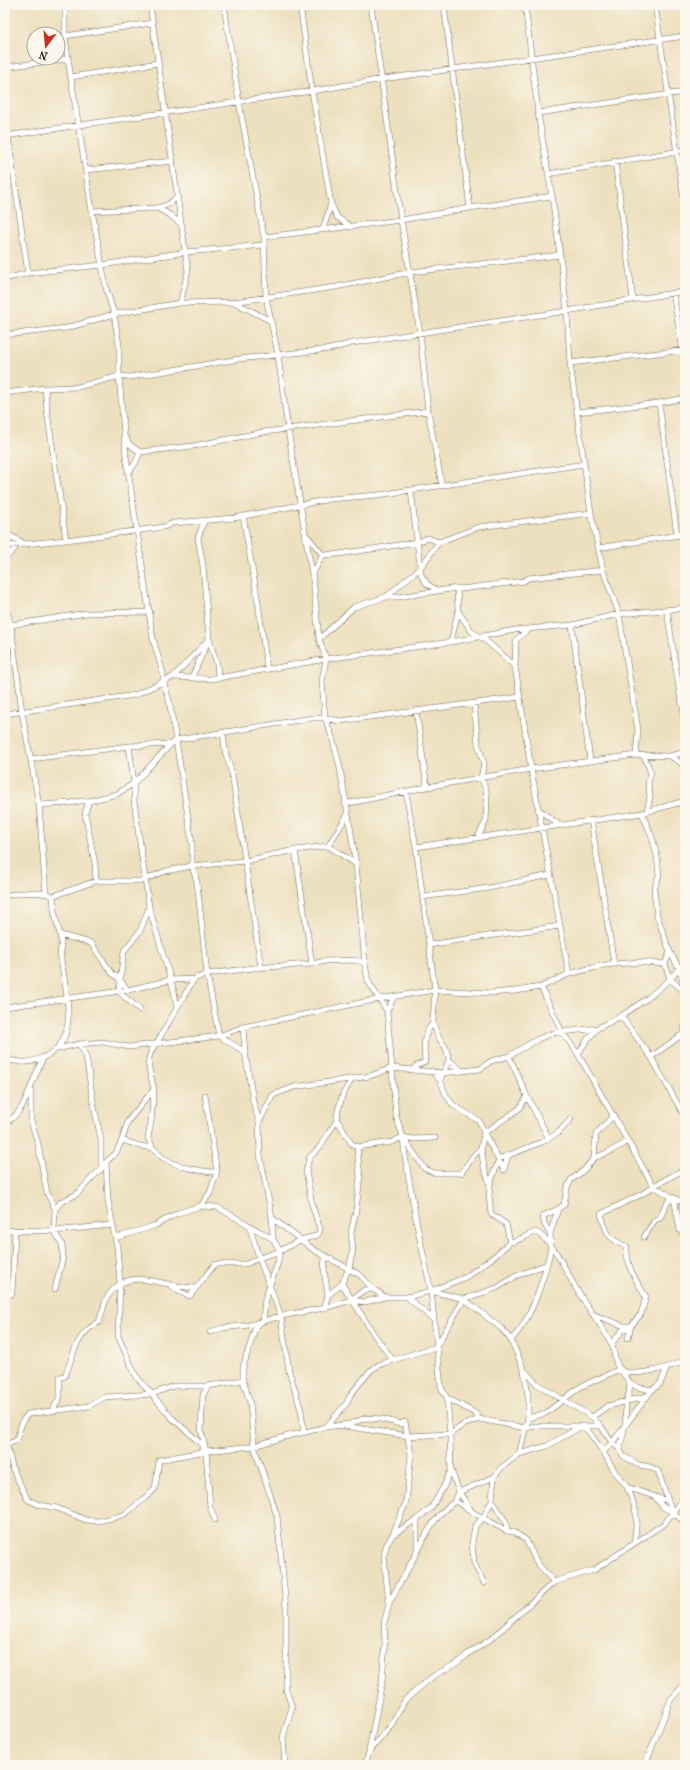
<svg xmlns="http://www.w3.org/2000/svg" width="690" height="1770" viewBox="0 0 690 1770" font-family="'IM FELL French Canon',serif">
	<rect width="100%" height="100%" fill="#fbf7ec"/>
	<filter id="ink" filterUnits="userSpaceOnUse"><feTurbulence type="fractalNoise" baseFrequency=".025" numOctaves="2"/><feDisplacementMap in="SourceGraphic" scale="8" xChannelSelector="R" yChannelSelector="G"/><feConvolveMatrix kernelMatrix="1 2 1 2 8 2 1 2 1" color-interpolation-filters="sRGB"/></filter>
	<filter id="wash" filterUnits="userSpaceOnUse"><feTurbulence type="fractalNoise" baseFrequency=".012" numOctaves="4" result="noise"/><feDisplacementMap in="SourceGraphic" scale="16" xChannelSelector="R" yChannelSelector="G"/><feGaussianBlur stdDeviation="0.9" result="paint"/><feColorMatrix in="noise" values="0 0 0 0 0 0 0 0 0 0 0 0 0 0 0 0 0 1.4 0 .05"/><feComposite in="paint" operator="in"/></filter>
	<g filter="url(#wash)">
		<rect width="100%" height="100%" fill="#ede0be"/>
	</g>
	<g filter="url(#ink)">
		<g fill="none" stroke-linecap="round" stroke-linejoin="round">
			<g stroke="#6f6a5e" stroke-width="6">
				<path id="minor" d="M 65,5 L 65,36 L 68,59 L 92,211 L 106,288 L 114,314 L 119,345 L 119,376 L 126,456 L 153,639 L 163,673 L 163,681 L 169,700 L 176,740 L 192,843 L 192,866 L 197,882 L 207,974 L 219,1036 L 245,1052
					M 150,5 L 188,271 L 180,303
					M 224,5 L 239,102 L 264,237 L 266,297 L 278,355 L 288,430 L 314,587 L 319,639 L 326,659 L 322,681 L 325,718 L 332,737 L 339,763 L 348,814 L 356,864 L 365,963 L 368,981 L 387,1011 L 396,1116 L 403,1137 L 405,1156 L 417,1225 L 431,1291 L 441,1387 L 447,1398 L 450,1434 L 408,1436 L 338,1425
					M 300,5 L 312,91 L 331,204 L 337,217 L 351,227
					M 371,5 L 401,220 L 420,333 L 428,411 L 442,486
					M 444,5 L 470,208
					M 525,5 L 538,113 L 552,196 L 560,255 L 567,311 L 570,363 L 591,513 L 603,570 L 619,614 L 638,730 L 636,755
					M 655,5 L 685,207
					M 5,11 L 7,5
					M 65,36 L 152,23
					M 5,67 L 68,59
					M 71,77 L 158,63
					M 538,113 L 685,92
					M 5,136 L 312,91 L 383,79 L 685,36
					M 8,136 L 28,273
					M 615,161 L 633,300
					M 86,170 L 173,161
					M 548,174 L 685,150
					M 157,208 L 170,215 L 182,225
					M 92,211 L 157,208 L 169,204 L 178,196
					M 323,229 L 331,204
					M 264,237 L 401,220 L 470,208 L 552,196
					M 5,279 L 28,273 L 102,265 L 186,252 L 264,245
					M 673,293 L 685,363
					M 234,302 L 336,287 L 411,272 L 560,255
					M 5,335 L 67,328 L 114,314 L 180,303 L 234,302 L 271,321
					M 570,363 L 685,350
					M 45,388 L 47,411 L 66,540
					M 5,393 L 45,388 L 78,387 L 119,376 L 130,377 L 239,359 L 330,349 L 352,343 L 567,311 L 685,291
					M 659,403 L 677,535
					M 577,412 L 659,403 L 685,398
					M 126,438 L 129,444 L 140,452
					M 129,472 L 136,462 L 140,452 L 193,446 L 264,432 L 428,411
					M 411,490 L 421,575 L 427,584 L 438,591
					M 243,516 L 258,602 L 267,669
					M 5,533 L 25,544
					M 307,536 L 323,555
					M 5,546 L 66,540 L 164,527 L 173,523 L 234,518 L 330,499 L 378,495 L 584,464
					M 598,548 L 685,534
					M 323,555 L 339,554 L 418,542 L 428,538 L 439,542
					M 5,559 L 18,545
					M 312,575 L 323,555
					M 386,597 L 420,568 L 439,542 L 479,527 L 591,513
					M 5,605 L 11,625 L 22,712 L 39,805 L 46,894
					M 667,610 L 680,695 L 683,707 L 685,746
					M 458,611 L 472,632 L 485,640 L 515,666
					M 572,625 L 590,761
					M 529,629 L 516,640 L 515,666 L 531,769 L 569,974
					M 319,639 L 354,607 L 386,597 L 398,597 L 457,588 L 461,589 L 524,581 L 528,578 L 603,570
					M 451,642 L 458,611 L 457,588
					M 173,677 L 209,639 L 217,664 L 218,678
					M 192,677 L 209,639 L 203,566 L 198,538 L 204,521
					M 5,697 L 7,693 L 6,663 L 11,625 L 87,613 L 150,612
					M 474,704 L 478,744 L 484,764 L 481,777 L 486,790 L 487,800 L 486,821 L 478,837
					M 416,710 L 427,787
					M 5,714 L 135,695 L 173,677 L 209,679 L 218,678 L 326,659 L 451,642 L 515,630 L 572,625 L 619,614 L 685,608
					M 223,732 L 225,751 L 232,774 L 261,968
					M 129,746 L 134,783 L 134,801 L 149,907 L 174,991 L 177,1008
					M 644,756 L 651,773 L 648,783 L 650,797 L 647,811
					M 670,756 L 685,766
					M 31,759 L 129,746 L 171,744 L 176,740 L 312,718 L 325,718 L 340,721 L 520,697
					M 406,793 L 416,847 L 435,990 L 433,1023 L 439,1038 L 446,1048 L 449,1060 L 440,1080
					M 89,801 L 85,813 L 95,864 L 96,881
					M 345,804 L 427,787 L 531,769 L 636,755 L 670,756 L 685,752
					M 39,805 L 71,803 L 80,801 L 89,801 L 117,794 L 134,783 L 171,744
					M 539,810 L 558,824
					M 642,813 L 652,837 L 657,856 L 659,875 L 654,890 L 657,916 L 670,952 L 665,964 L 670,979 L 648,998 L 621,1016 L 651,1057 L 685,1117
					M 591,820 L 614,964
					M 328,846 L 348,814
					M 416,847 L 642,813 L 685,801
					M 295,850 L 312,964
					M 5,896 C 19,892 39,891 53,896 L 96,881 L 141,881 L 166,871 L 192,866 L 245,861 L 295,850 L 328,846 L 356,864
					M 53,896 L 54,910 L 60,935 L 91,943 L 111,972 L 120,980 L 119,992 L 140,1010
					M 422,897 L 489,888 L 550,875
					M 429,945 C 472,937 516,933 559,926
					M 670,952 L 679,968 L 685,987
					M 685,962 L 670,979 L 685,992 L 685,994
					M 194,979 L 156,1044 C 143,1060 150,1071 154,1089 L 128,1121 L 122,1140 L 116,1153 L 106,1162 L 108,1201 L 117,1247 L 120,1283 L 118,1336 L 136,1376 L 172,1418 L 198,1441 L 206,1451
					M 541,987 L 562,1032 L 578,1054 L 651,1182 L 654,1186 L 672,1197 L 675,1203 L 680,1230 L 685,1238
					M 128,990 L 120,980 L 124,951 L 140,931 L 149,908
					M 5,1007 L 128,990 L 170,980 L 194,979 L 207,974 L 253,968 L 312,964 L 325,961 L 355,960 L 365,963
					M 387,1011 L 394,997
					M 243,1027 L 245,1052 L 253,1101 L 259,1122 L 260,1155 L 272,1218 L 273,1239 L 280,1251 L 278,1262 L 265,1299 L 263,1321 L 256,1326 L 243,1367 L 243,1380 L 250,1403 L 254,1446 L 277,1516 L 286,1607 L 286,1690 L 292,1707 L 283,1737 L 285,1765
					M 79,1044 L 86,1056 L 93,1101 L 101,1140 L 101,1170
					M 57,1049 L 79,1044 L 103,1042 L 129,1047 L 219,1036 L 243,1027 L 379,999 L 435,990 L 490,993 L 516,991 L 541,987 L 569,974 L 604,965 L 640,962 L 665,964
					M 578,1054 L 587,1040 L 598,1028
					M 651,1057 L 683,1034 L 685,1026
					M 449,1060 L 462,1071
					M 5,1061 C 12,1059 19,1063 26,1062 C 32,1062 39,1059 44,1057 C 82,1041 65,990 61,959 C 59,951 63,944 60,935
					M 413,1070 L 416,1066 L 425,1062 C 424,1046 422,1035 433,1023
					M 432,1071 L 440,1080 L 446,1095 L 453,1105 L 479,1121 L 484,1133 L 504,1170 L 508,1155
					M 31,1091 L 31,1121 L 38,1144 L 47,1193 L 55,1209
					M 527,1096 L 548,1137
					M 337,1120 L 351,1143 L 357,1147 L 392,1142 L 403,1137 L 413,1139 L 435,1138
					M 5,1122 C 26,1117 33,1073 44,1057
					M 259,1122 L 273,1095 L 294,1087 L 370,1076 L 392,1068 L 443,1073 L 480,1069 L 491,1061 L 509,1056 L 538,1039 L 553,1033 L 598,1028 L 621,1016
					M 404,1139 L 425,1169 L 435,1173 L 461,1173 L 474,1155 L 481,1148 L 484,1133 L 520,1108 L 527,1096 L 509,1056
					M 122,1140 L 140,1146 L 153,1148 C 156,1151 159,1155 162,1157 C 173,1166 202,1172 217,1172
					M 357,1147 L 360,1177 L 356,1210 L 351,1233 L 353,1250 L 349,1268 L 342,1284 L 375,1336 L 393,1360
					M 153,1148 L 148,1138 L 151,1122 L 154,1090
					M 594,1158 L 609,1152 L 627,1142
					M 490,1184 L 499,1159 L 542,1142 L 558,1133 L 571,1119
					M 201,1206 L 217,1207 L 273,1239
					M 272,1218 L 314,1250 L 360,1275 L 373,1289 L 385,1297 L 407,1297 L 431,1291 L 464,1299 L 502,1329 L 511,1340 L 524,1370 L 537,1384 L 592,1417 L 601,1426 L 612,1443 L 620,1449
					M 5,1230 L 54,1231 L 112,1225
					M 550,1234 L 544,1223 L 543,1216 L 558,1209
					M 644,1237 L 655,1220 L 660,1218 L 665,1206 L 672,1197 L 685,1203
					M 115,1238 L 154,1226 L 178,1213 L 201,1206 L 210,1193 L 217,1172 L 205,1095
					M 510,1242 C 520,1241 526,1235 536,1232 C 557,1244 566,1274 579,1293 C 589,1310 603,1327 612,1345 C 615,1352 614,1365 621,1370 C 633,1378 673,1367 685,1360
					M 171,1285 L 178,1291 L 190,1296 L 215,1264 L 246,1264 L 259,1258 L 249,1225
					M 55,1289 L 63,1257 L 62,1244 L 54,1231 L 55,1209 L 61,1202 L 77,1194 L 106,1163
					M 431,1291 L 466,1277 L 496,1255 L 510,1242 L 506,1224 L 491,1214 L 489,1195 L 490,1185 L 484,1167 L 481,1148
					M 5,1295 L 12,1294 L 15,1230
					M 328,1295 L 342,1284
					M 407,1297 L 434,1320
					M 351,1300 L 365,1302 L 385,1297
					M 324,1308 L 328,1295 L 324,1271 L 325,1257
					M 592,1314 L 624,1326 L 631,1326
					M 210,1332 L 223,1328 L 249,1325 L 281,1316 L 324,1308 L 351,1300 L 364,1290 L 373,1289
					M 628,1338 L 631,1326 L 641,1314 L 646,1297 C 636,1280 626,1267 627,1247 C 607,1238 607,1234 601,1214 L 644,1193 L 654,1186 L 685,1169
					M 511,1340 C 531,1319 539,1292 547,1264
					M 611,1344 L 623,1330 L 631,1326
					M 630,1383 L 637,1387 L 652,1390
					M 447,1398 L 475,1413 L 479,1419 L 525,1428 L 536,1426 L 601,1426
					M 52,1411 L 60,1397 L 60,1377 L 65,1376 C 74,1353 76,1334 99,1322 C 102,1314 104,1303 108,1296 C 125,1271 148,1280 172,1285 C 180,1287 188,1287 196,1288
					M 592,1417 L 608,1406 L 647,1396
					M 528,1418 L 546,1413 L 580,1387 L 620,1369 L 630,1383 L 629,1393 L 626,1402 L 625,1425 L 620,1449 L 623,1456 L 639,1465 L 650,1467 L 658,1471 L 672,1512 L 685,1522
					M 326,1427 L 349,1424 L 366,1418 L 382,1419 L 400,1424 L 405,1422 L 411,1454 L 406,1502 L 393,1534 L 386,1546 L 384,1556 L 389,1604 L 384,1623 L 385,1643 L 382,1682 L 369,1751
					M 304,1433 L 301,1410 L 289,1371 L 281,1316 L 259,1258 L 280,1251 L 300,1240 L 316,1236 L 319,1233 L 320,1229 L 312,1205 L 306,1171 L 309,1158 L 319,1148 L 337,1120 L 338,1110 L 343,1094 L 352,1079
					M 5,1439 L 13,1470 L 28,1500 L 40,1505 L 57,1508 L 86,1520 L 98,1521 L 116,1517 L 125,1514 L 145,1498 L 155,1489 L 159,1460 L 206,1451 L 254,1446 L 288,1436 L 326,1427 L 346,1404 L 351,1394 L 370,1371 L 379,1365 L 393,1360 L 436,1347 L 464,1299 L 497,1288 L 516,1276 L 547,1264 L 551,1247 L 550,1234 L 558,1209 L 564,1205 L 567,1188 L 571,1180 L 584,1170 L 594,1158 L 596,1134 L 614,1115
					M 7,1444 L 16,1441 L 23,1420 L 28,1414 L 89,1406 L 105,1397 L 152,1394 L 174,1386 L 208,1386
					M 603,1452 L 612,1443 L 652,1390 L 660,1384 L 667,1368
					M 519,1454 L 547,1446 L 582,1426 L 589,1432 L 603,1452 L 615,1472 L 627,1487 L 668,1501
					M 451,1470 L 459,1492 L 472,1512 L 507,1531 L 514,1532 L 526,1540 L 537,1563 L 554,1582
					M 627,1487 C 638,1512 638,1517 634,1543
					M 655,1497 L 663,1507 L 672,1512
					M 455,1501 L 459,1492 L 494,1477
					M 215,1520 L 210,1507 L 206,1451 L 201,1430 L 203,1395 L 208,1386 L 243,1380
					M 507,1531 L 506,1522 L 492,1500 L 494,1477 L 501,1468 L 519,1454 L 528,1418 L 528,1395 L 524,1371
					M 394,1534 L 417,1519
					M 419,1549 C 427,1530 438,1513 455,1501 L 471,1511
					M 484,1583 L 474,1563 L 472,1543 L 475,1526 L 483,1518 L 492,1500
					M 389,1603 L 417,1552 L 417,1519 L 431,1508 L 443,1488 L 451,1470 L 450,1434 L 463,1425 L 479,1419
					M 365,1765 L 369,1752 L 390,1727 L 405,1700 L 432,1677 L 457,1663 L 468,1654 L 491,1639 L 554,1582 L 594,1570 L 665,1523 L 683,1498 L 685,1497
					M 645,1765 L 671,1699 L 685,1684"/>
			</g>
			<use href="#minor" stroke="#fff" stroke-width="5"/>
		</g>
	</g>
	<rect width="690" height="1770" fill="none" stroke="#fbf7ec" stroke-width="20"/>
	<g transform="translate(46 46) rotate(196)"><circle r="19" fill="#fbf7ec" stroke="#a8a59f"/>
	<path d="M0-3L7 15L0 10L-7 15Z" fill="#c8321e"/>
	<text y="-6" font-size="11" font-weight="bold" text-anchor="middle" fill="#2b2b2b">N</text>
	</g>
</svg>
